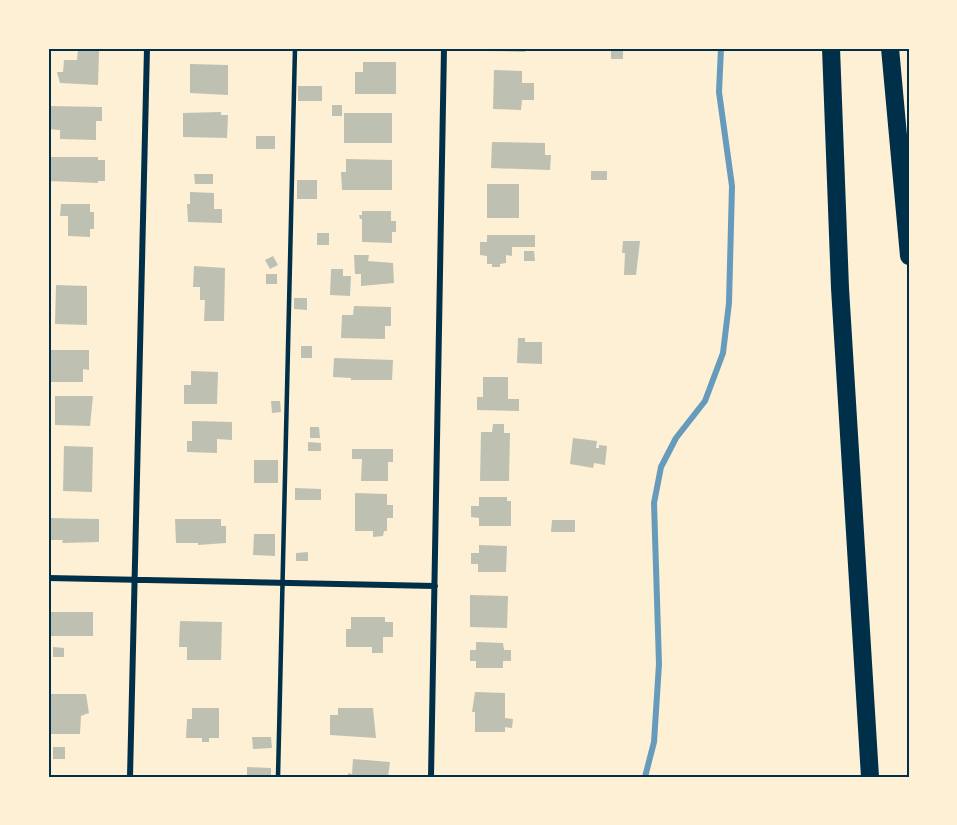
<svg xmlns="http://www.w3.org/2000/svg" width="957" height="825" viewBox="0 0 957 825" font-family="Quicksand,sans-serif">
	<rect width="100%" height="100%" fill="#fdf0d5"/>
	<g fill="none" stroke-linecap="round" stroke-linejoin="round">
		<path stroke="#669bbc" stroke-width="6" d="M 645,777 L 654,742 L 659,664 L 654,503 L 661,467 L 676,438 L 705,401 L 723,353 L 729,303 L 732,186 L 719,92 L 721,48"/>
	</g>
	<path fill="#bec0b2" d="M 487,48 L 525,48 L 525,52 L 487,51 Z
		M 611,48 L 623,48 L 623,59 L 611,59 Z
		M 78,50 L 99,51 L 98,85 L 60,83 L 57,72 L 63,72 L 64,60 L 77,60 Z
		M 363,62 L 396,62 L 396,94 L 355,94 L 355,72 L 363,72 Z
		M 190,64 L 228,65 L 228,95 L 190,93 Z
		M 494,70 L 522,71 L 522,83 L 534,83 L 534,100 L 522,100 L 521,110 L 493,109 Z
		M 298,86 L 322,86 L 322,101 L 298,101 Z
		M 332,105 L 342,105 L 342,116 L 332,116 Z
		M 48,106 L 102,107 L 102,121 L 96,121 L 96,140 L 60,139 L 60,130 L 48,129 Z
		M 221,112 L 221,115 L 228,115 L 227,138 L 183,137 L 183,113 Z
		M 344,113 L 392,113 L 392,143 L 344,143 Z
		M 256,136 L 275,136 L 275,149 L 256,149 Z
		M 492,142 L 545,143 L 545,155 L 551,155 L 550,170 L 491,168 Z
		M 48,157 L 98,157 L 98,160 L 105,160 L 105,181 L 98,181 L 98,183 L 48,181 Z
		M 346,159 L 392,160 L 392,190 L 342,190 L 341,172 L 346,172 Z
		M 591,171 L 607,171 L 607,180 L 591,180 Z
		M 194,174 L 213,174 L 213,184 L 195,184 Z
		M 297,180 L 317,180 L 317,199 L 297,199 Z
		M 487,184 L 519,184 L 519,218 L 487,218 Z
		M 190,192 L 214,193 L 214,209 L 222,209 L 222,223 L 188,222 L 187,204 L 190,204 Z
		M 61,204 L 90,204 L 90,212 L 94,212 L 94,229 L 90,229 L 90,237 L 68,236 L 68,216 L 60,216 Z
		M 362,211 L 391,211 L 391,221 L 396,221 L 396,232 L 392,232 L 392,243 L 362,242 L 362,219 L 360,219 L 359,215 L 362,215 Z
		M 317,233 L 329,233 L 329,245 L 317,245 Z
		M 487,235 L 535,235 L 535,247 L 512,247 L 512,256 L 506,255 L 506,263 L 500,264 L 500,267 L 492,267 L 492,264 L 487,264 L 487,256 L 480,255 L 480,242 L 487,242 Z
		M 623,241 L 640,241 L 636,275 L 624,275 L 625,253 L 622,253 Z
		M 524,251 L 534,251 L 535,261 L 524,261 Z
		M 354,255 L 369,255 L 368,261 L 393,263 L 394,283 L 361,286 L 361,274 L 355,274 Z
		M 273,256 L 278,265 L 270,269 L 265,260 Z
		M 194,266 L 225,268 L 224,321 L 204,321 L 205,300 L 200,300 L 200,287 L 193,287 Z
		M 331,269 L 343,269 L 343,276 L 351,276 L 350,296 L 330,295 Z
		M 266,274 L 277,274 L 277,284 L 266,284 Z
		M 56,285 L 87,286 L 87,325 L 55,324 Z
		M 294,298 L 307,298 L 307,310 L 294,309 Z
		M 354,306 L 391,307 L 391,326 L 385,326 L 385,339 L 341,338 L 342,315 L 353,315 Z
		M 518,338 L 525,338 L 525,342 L 542,342 L 542,364 L 517,363 Z
		M 301,346 L 312,346 L 312,358 L 301,358 Z
		M 51,350 L 89,350 L 89,370 L 83,369 L 83,382 L 51,382 Z
		M 334,358 L 393,360 L 392,380 L 351,380 L 351,378 L 333,377 Z
		M 191,371 L 218,372 L 217,404 L 184,404 L 184,385 L 191,385 Z
		M 483,377 L 508,377 L 508,399 L 519,399 L 519,411 L 477,410 L 477,397 L 483,397 Z
		M 55,396 L 93,396 L 90,426 L 55,425 Z
		M 271,401 L 280,401 L 281,412 L 272,413 Z
		M 192,421 L 232,422 L 232,440 L 217,439 L 217,453 L 187,452 L 187,441 L 192,441 Z
		M 493,424 L 504,424 L 504,433 L 510,433 L 509,481 L 480,481 L 481,432 L 492,432 Z
		M 310,427 L 319,427 L 320,438 L 310,438 Z
		M 573,438 L 597,441 L 596,448 L 599,448 L 599,445 L 607,446 L 605,465 L 594,463 L 593,468 L 570,464 Z
		M 308,442 L 321,443 L 321,451 L 308,451 Z
		M 64,446 L 93,447 L 92,492 L 63,491 Z
		M 352,449 L 393,449 L 393,462 L 388,462 L 388,481 L 361,481 L 362,459 L 352,459 Z
		M 254,460 L 278,460 L 278,483 L 254,483 Z
		M 295,488 L 321,489 L 321,500 L 295,500 Z
		M 355,493 L 387,494 L 387,505 L 393,505 L 393,518 L 387,518 L 387,531 L 384,531 L 383,536 L 373,537 L 373,531 L 355,531 Z
		M 479,497 L 507,497 L 507,501 L 511,501 L 511,526 L 479,526 L 479,518 L 471,517 L 471,506 L 479,506 Z
		M 48,518 L 99,519 L 99,542 L 62,543 L 63,540 L 48,540 Z
		M 175,519 L 221,519 L 221,526 L 226,526 L 226,543 L 198,545 L 198,543 L 176,543 Z
		M 552,520 L 575,520 L 575,532 L 551,532 Z
		M 254,534 L 275,534 L 275,556 L 253,555 Z
		M 479,545 L 507,546 L 506,572 L 478,572 L 478,564 L 471,564 L 471,553 L 479,553 Z
		M 308,552 L 308,561 L 296,561 L 296,553 Z
		M 470,595 L 508,596 L 507,628 L 470,627 Z
		M 49,612 L 93,612 L 93,636 L 49,636 Z
		M 351,617 L 385,617 L 385,622 L 393,622 L 393,637 L 383,637 L 383,653 L 372,653 L 372,647 L 346,647 L 346,629 L 351,629 Z
		M 180,621 L 222,622 L 221,660 L 187,660 L 187,647 L 179,647 Z
		M 476,642 L 503,643 L 504,650 L 511,650 L 511,661 L 503,661 L 503,668 L 476,668 L 476,661 L 470,661 L 470,650 L 476,650 Z
		M 53,647 L 64,648 L 64,657 L 53,657 Z
		M 475,692 L 505,693 L 505,718 L 513,719 L 512,728 L 505,727 L 505,732 L 475,732 L 475,712 L 472,712 Z
		M 51,694 L 86,694 L 89,713 L 81,716 L 80,734 L 48,734 Z
		M 192,708 L 219,708 L 219,738 L 209,738 L 209,742 L 202,742 L 202,738 L 186,738 L 187,719 L 192,719 Z
		M 338,708 L 373,708 L 376,738 L 330,735 L 330,715 L 338,715 Z
		M 252,737 L 271,737 L 272,748 L 253,749 Z
		M 53,747 L 65,747 L 65,759 L 53,759 Z
		M 353,759 L 390,762 L 388,777 L 348,777 L 348,773 L 352,774 Z
		M 247,767 L 271,768 L 271,777 L 247,777 Z"/>
	<g fill="none" stroke-linecap="round" stroke-linejoin="round">
		<path stroke="#003049" stroke-width="4.5" d="M 278,777 L 295,48"/>
		<path stroke="#003049" stroke-width="6" d="M 48,578 L 435,586
			M 130,777 L 147,48
			M 431,777 L 444,48"/>
		<path stroke="#003049" stroke-width="18" d="M 831,48 L 840,288 L 870,777
			M 890,48 L 909,256"/>
	</g>
	<rect width="957" height="825" fill="none" stroke="#fdf0d5" stroke-width="99"/>
	<rect x="50" y="50" width="858" height="726" fill="none" stroke="#003049" stroke-width="2"/>
</svg>
